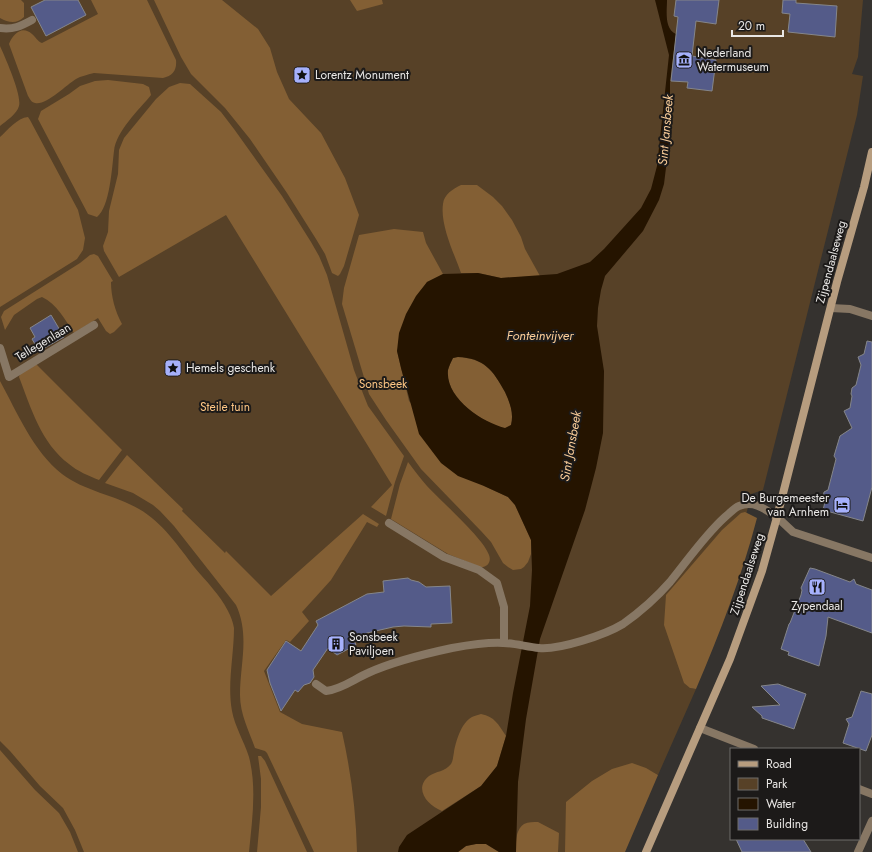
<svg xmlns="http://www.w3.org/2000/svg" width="872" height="852" viewBox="0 0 872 852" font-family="Jost,sans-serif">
	<rect width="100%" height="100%" fill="#35322f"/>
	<path fill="#574127" d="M 0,0 L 863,0 L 858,57 L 852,74 L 863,76 L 857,115 L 763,490 L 751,494 L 728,592 L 690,688 L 696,689 L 658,775 L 649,770 L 615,852 L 0,852 Z"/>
	<path fill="#835f34" d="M 0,0 L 21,0 L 24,3 L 24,17 C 17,24 9,23 0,18 Z
		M 91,0 L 147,0 L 176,60 C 177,70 173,76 163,78 L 94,73 C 87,75 81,76 76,79 C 66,85 46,106 35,103 C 31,102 30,99 28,96 L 9,44 C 13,34 22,25 32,34 C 36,37 37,41 42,43 L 98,14 Z
		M 154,0 L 222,0 L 258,29 L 270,48 L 277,72 L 289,99 L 321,133 L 345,178 L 359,215 L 344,266 L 340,274 L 338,276 L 332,273 L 325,254 L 316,239 L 287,193 L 250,139 L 225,108 L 191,74 L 181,57 Z
		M 350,0 L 382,0 L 383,4 L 357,11 Z
		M 0,46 C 5,57 22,95 19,106 C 17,114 6,121 0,126 Z
		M 108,80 L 143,84 L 149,87 L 151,95 C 139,110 116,131 114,151 C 112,167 110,207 97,217 L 88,214 L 38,119 L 41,111 L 69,94 L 80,86 L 95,81 Z
		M 180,83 L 190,84 L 221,112 L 234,129 L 282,196 L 311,242 L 319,256 L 327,275 L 354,370 L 364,396 L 368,406 L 404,456 L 395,482 L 386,516 L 371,507 L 392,485 L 226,215 L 119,277 L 104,251 L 103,246 L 108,232 L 109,211 L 118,174 L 119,150 L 124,138 L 156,99 L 169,87 Z
		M 28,117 L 30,120 L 78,210 L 85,238 L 83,250 L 77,259 L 0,307 L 0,137 C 8,130 17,118 28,117 Z
		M 461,185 L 477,185 L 493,197 L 502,206 L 512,220 L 521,237 L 525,249 L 540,276 L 501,278 L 478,273 L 461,273 C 454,253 440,225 443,204 C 444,194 453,189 461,185 Z
		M 394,229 L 423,232 L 426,243 L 443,274 L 427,282 L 397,351 L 409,401 L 484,486 L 508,497 L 515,505 L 531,540 L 531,554 L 528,562 L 524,567 L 521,569 L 513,570 L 508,567 L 503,563 L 491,542 L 481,531 L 421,469 L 386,420 L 369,394 L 342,304 L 344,288 L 359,235 Z
		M 94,254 L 98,256 L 113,281 L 111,282 C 111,296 115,311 122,324 L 114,332 L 110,334 L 106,331 L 98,318 L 74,333 C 65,320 57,304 42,297 L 37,299 L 14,315 L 5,330 L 1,317 L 4,311 L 80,263 L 90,255 Z
		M 457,357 C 484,358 493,370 505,392 C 510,403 514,413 511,425 L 505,429 C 482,422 445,398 448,370 C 449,366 451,362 453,358 Z
		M 36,364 L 122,450 L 99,480 C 89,476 77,471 69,464 C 41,443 31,408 19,377 L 20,374 Z
		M 0,381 C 17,412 33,451 62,474 C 84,491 115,495 139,509 C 162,522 179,547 195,568 C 206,581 220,595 228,611 C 231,617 233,622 234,628 C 234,655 227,684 232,711 C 235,727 244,741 249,757 C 257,788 252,821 249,852 L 84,852 L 75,830 L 63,808 L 40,786 L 10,751 L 0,741 Z
		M 127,455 L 183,509 L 182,511 L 225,553 L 226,551 L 271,596 L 363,514 L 379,524 L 377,527 L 367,522 L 331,580 L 302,612 L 309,621 L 290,642 L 286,640 L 264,671 L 280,712 L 302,724 L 342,732 C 351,772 356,811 357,852 L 314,852 L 267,753 L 265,751 L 255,748 C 249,731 240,714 240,695 C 240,664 250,635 236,605 L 174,526 L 160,511 L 153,505 L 133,493 L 105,483 Z
		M 408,462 C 414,470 420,478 427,486 C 441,501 484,539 489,555 C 492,563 486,568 480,567 L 448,554 L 391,519 L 400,484 Z
		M 745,512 L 757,518 C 742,576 720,633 696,689 L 690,688 L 684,683 L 664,625 L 666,595 L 722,530 L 741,513 Z
		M 481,714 C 495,717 498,724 506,736 L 497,766 L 481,786 L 442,811 C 428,806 413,789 429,776 C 436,771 445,772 451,764 C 453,761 453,757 454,752 C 456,741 461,723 472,717 C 474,716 478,715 481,714 Z
		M 0,750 L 35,790 L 59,813 L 70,832 L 78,852 L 0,852 Z
		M 258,756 L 261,756 L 265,761 L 307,852 L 257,852 L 261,807 L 261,779 Z
		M 632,763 L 646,768 L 658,775 L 625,852 L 565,852 L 566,802 L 592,781 L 612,769 Z
		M 538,822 L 559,833 L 558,852 L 516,852 C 516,843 515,830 524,824 C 528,822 534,822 538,822 Z
		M 476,844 L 486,844 L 499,852 L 458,852 L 466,846 Z"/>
	<path fill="#251400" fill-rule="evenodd" d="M 655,0 L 667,0 C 667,11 664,29 676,34 L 670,82 L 670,135 L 664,184 L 659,200 L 643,231 L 605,276 L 601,290 L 598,308 L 597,326 L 604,371 L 603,433 L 596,468 L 585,510 L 540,639 L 526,719 L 518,782 L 516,852 L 499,852 L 486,844 L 476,844 L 466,846 L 458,852 L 398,852 L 399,847 L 407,835 L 481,786 L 497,766 L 506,736 L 513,693 L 530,606 L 532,570 L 531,540 L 515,505 L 508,497 L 484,486 L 458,476 L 441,463 L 419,434 L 401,368 L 397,351 L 399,333 L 406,314 L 416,296 L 427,282 L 443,274 L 478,273 L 501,278 L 557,274 L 590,262 L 604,249 L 641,208 L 651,189 L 657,166 L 669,55 ZM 458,357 C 484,358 493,370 505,392 C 510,403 514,413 511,425 L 505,428 C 482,422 445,398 448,370 C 449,366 451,362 453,358 Z"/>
	<path fill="#545b89" stroke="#85868a" d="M 45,0 L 78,0 L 86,15 L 46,36 L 31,7 Z
		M 676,0 L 719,0 L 716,24 L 696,21 L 692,56 L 716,60 L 712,91 L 687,88 L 688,82 L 671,81 L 678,17 L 674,16 Z
		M 783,0 L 796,0 L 796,3 L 837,6 L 835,37 L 788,32 L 790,14 L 782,13 Z
		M 51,315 L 64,337 L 39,351 L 32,339 L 35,337 L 30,328 Z
		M 867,341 L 872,342 L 872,487 L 863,521 L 823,510 L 825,502 L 823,498 L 824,492 L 828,490 L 836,459 L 834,456 L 840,436 L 852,428 L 844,411 L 850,408 L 852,396 L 851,394 L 852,388 L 856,385 L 861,365 L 858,357 L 864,354 Z
		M 810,568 L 815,569 L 850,582 L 854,579 L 856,584 L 872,590 L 872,633 L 828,617 L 826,636 L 819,666 L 788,655 L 789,652 L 781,649 L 789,624 L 790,623 L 801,595 L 802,590 L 801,588 Z
		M 408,578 L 411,580 L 419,582 L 426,587 L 450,586 L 452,623 L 431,624 L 431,627 L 404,626 L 393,627 L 367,633 L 353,638 L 356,645 L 337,655 L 328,648 L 313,670 L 314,677 L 310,683 L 304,685 L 298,692 L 295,690 L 281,711 L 270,683 L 267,670 L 286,641 L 301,651 L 318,625 L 316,621 L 367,594 L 384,592 L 383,581 Z
		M 778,684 L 806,694 L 794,729 L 762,718 L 762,716 L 752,707 L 780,705 L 761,686 Z
		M 861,691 L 872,694 L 872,735 L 866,751 L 843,743 L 849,724 L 846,719 L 852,717 Z
		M 736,839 L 803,839 L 811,852 L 742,852 Z"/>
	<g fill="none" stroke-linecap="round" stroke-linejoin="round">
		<path stroke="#877764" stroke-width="8" d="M 0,28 C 13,30 21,26 32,20
			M 0,348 L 9,377 L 94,325
			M 389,523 L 444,557 L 479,570 L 497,583 L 504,607 L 504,643
			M 316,684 L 326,691 C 342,689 354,679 368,673 C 394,661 424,654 452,648 C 469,645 486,642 503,643 C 515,643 527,647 539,648 C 559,650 605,635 623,624 C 640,612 656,598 670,582 C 688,560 704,536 725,517 C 729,514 734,508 739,506 C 754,500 765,509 777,517"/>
		<path stroke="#877764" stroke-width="8" d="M 831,308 L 850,309 L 872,316
			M 777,517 L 793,532 L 872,558
			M 700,728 L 754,749
			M 859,789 L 872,794
			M 858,852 L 872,821"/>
		<path stroke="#b79d7f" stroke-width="8" d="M 646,852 L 730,659 L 762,571 L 777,517 L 837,282 L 864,187 L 872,152"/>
	</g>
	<defs>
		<g id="museum-square" transform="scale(0.9)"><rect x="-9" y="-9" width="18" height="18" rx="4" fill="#a6b1fc" stroke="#1c1a19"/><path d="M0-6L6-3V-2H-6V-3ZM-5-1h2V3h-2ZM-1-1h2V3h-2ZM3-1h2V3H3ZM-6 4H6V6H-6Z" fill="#111"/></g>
		<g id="sight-square" transform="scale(0.9)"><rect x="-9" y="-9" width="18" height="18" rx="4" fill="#a6b1fc" stroke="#1c1a19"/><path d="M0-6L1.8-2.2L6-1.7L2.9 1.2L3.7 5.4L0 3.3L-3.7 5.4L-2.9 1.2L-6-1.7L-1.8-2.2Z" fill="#111"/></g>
		<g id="hotel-square" transform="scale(0.9)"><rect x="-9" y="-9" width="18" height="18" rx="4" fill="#a6b1fc" stroke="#1c1a19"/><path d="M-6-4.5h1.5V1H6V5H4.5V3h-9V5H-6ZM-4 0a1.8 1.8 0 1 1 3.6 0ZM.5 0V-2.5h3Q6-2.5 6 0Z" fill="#111"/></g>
		<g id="restaurant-square" transform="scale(0.9)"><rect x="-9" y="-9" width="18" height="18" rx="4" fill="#a6b1fc" stroke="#1c1a19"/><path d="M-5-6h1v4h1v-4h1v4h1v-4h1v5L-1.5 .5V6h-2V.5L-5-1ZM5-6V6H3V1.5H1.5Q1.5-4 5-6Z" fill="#111"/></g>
		<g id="building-square" transform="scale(0.9)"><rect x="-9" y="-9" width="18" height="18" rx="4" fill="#a6b1fc" stroke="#1c1a19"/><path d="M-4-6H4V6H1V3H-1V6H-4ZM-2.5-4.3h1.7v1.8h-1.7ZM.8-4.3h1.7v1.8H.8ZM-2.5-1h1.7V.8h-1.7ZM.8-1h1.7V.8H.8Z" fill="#111"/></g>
	</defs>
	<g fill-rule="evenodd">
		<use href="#museum-square" x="684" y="60"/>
		<use href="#sight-square" x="302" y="75"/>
		<use href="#sight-square" x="173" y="368"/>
		<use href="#hotel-square" x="842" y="505"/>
		<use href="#restaurant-square" x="817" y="587"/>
		<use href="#building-square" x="336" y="644"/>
	</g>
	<g text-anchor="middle" stroke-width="4" stroke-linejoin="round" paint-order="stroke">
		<g font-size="12" fill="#e9e7e5" stroke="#1c1a19" text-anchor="start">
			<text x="697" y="57">Nederland<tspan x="697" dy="14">Watermuseum</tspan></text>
			<text x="315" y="79">Lorentz Monument</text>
			<text x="186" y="372">Hemels geschenk</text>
			<text x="829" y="502" text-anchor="end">De Burgemeester<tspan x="829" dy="14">van Arnhem</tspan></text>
			<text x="817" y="610" text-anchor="middle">Zypendaal</text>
			<text x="349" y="641">Sonsbeek<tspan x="349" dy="14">Paviljoen</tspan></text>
		</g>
		<g font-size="12" fill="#e9e7e5" stroke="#1c1a19">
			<text transform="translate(831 262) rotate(-75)" y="4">Zijpendaalseweg</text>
			<text transform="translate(43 342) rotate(-31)" y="4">Tellegenlaan</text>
			<text transform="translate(747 574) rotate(-72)" y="4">Zijpendaalseweg</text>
		</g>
		<g font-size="12" fill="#fdc583" stroke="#1c1a19">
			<text x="383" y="388">Sonsbeek</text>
			<text x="225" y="411">Steile tuin</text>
		</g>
		<g font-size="13" font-style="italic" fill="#f9cc98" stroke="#1c1a19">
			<text transform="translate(665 130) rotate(-85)" y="5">Sint Jansbeek</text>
			<text x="540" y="340">Fonteinvijver</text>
			<text transform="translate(570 446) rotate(-80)" y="5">Sint Jansbeek</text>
		</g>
	</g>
	<rect x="730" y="748" width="130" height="92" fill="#1c1a19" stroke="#6e6c6b"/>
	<rect x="738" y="761" width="20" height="6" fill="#b79d7f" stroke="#6e6c6b"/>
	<text x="766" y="768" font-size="12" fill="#e9e7e5">Road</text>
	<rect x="738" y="778" width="20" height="12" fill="#574127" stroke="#6e6c6b"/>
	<text x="766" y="788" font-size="12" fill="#e9e7e5">Park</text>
	<rect x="738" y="798" width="20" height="12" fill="#251400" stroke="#6e6c6b"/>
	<text x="766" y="808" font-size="12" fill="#e9e7e5">Water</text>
	<rect x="738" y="818" width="20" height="12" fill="#545b89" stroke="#6e6c6b"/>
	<text x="766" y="828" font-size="12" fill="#e9e7e5">Building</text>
	<path d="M732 30v6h51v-6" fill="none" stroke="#e9e7e5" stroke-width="2"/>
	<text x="738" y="30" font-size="12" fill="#e9e7e5" stroke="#1c1a19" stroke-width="3" paint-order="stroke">20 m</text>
</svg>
